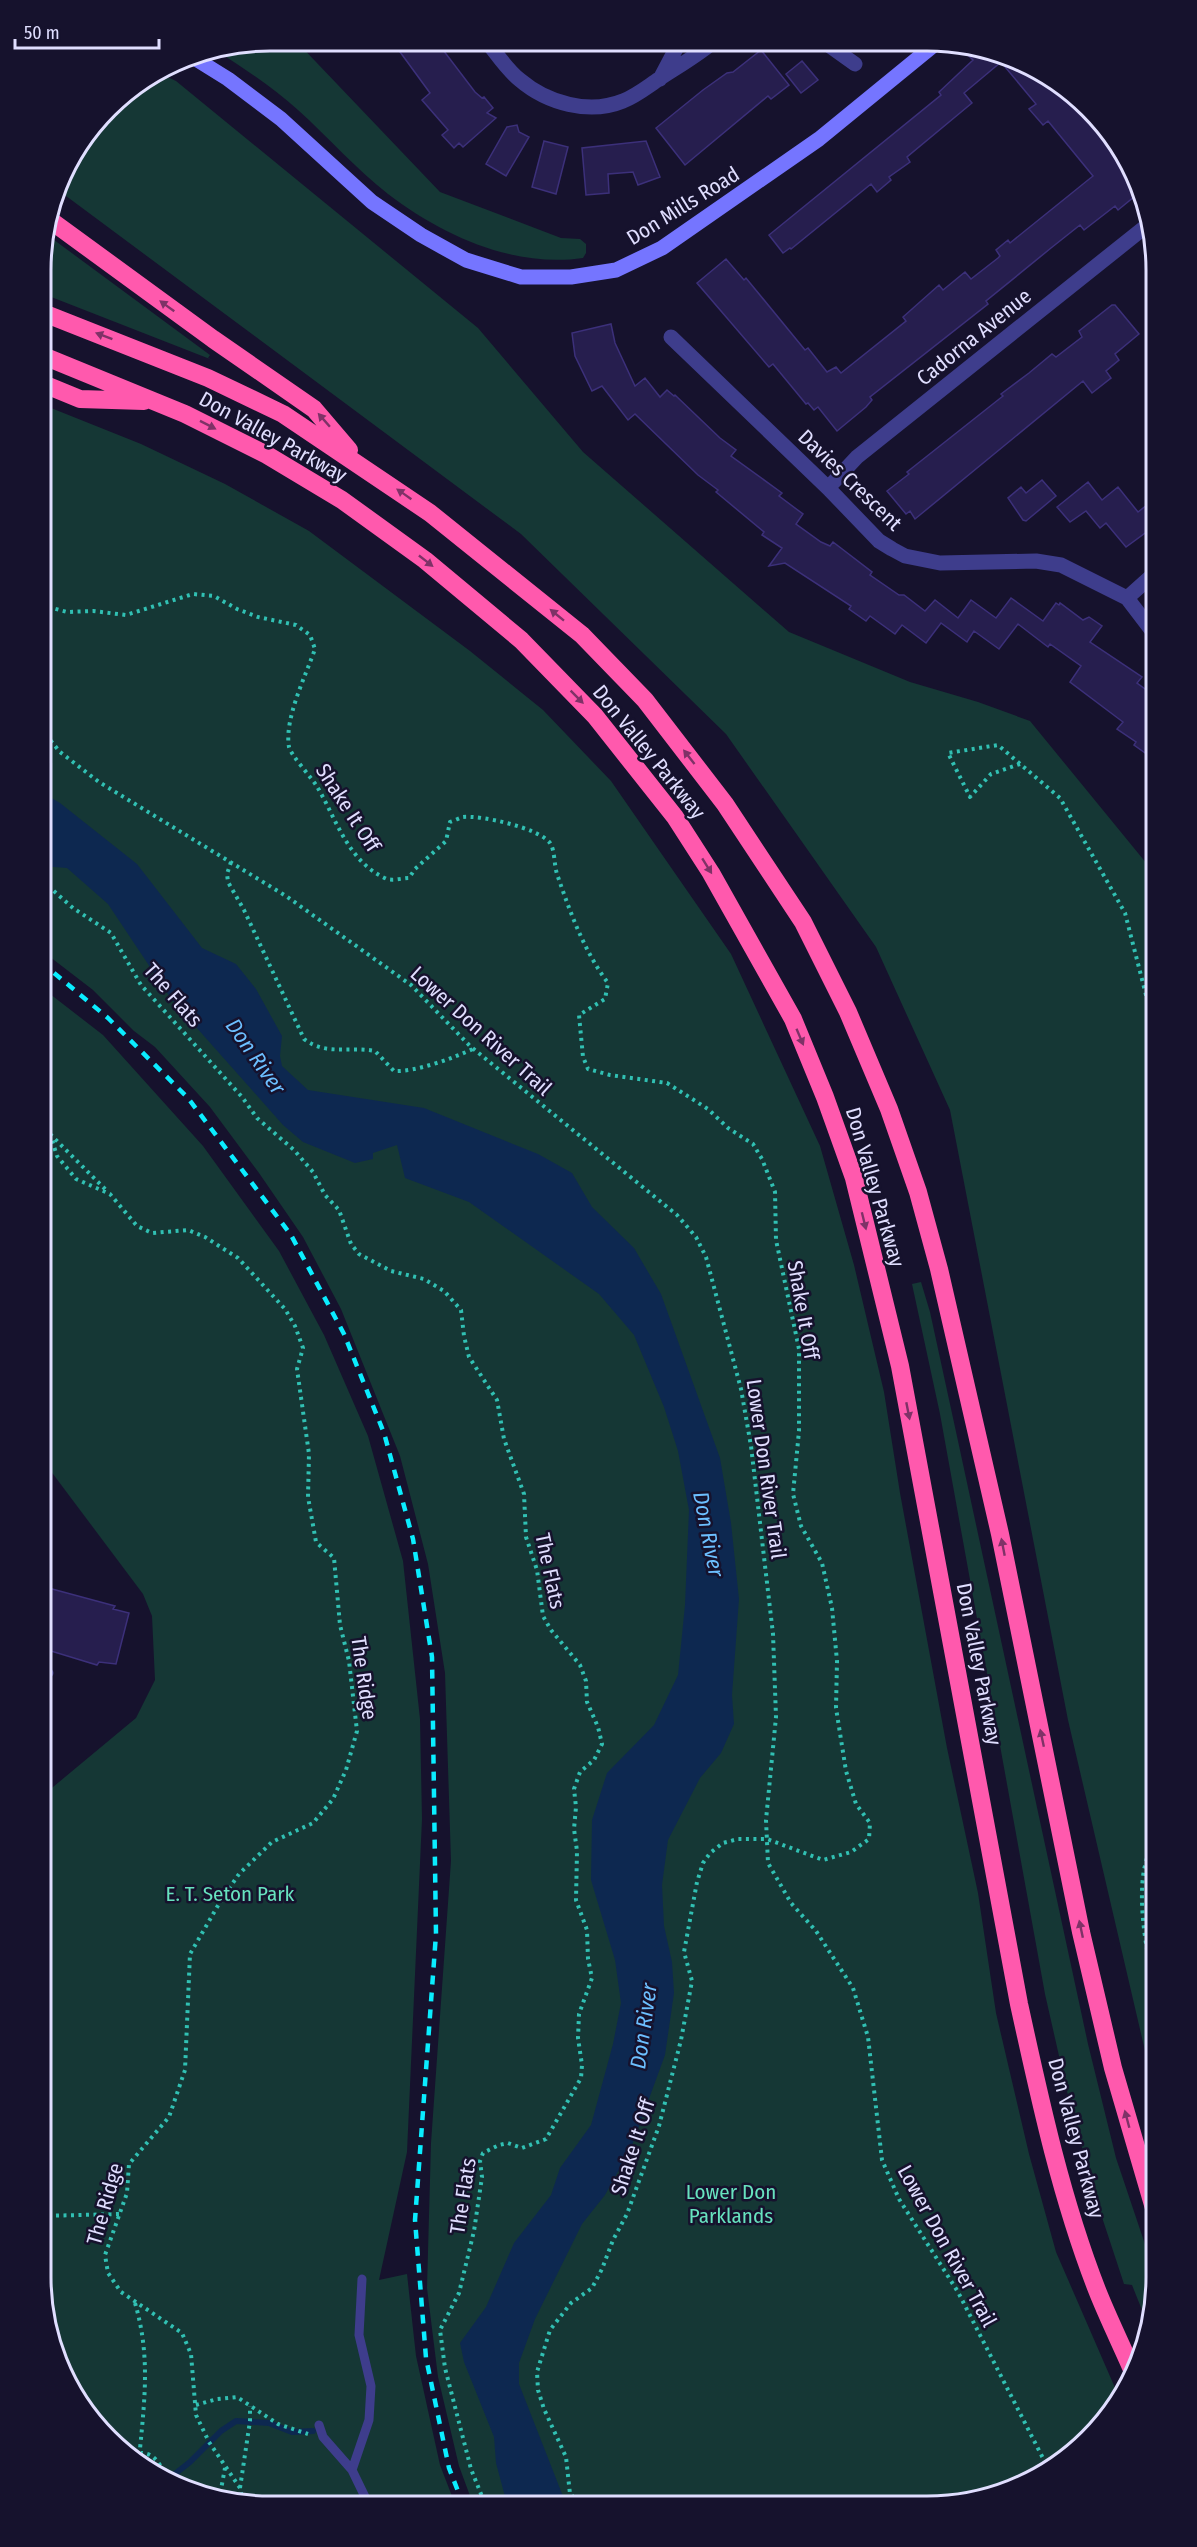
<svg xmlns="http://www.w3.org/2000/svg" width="1197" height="2547" viewBox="0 0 1197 2547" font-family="'Fira Sans Condensed',sans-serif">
	<rect width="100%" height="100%" fill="#16122d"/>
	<path fill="#153735" d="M 270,41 L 296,41 L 440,192 L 561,238 L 580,239 L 586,244 L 586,253 L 583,258 C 514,268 443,236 388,194 C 356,169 329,138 298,110 C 274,88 245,69 217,51 Z
		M 159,73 L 176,81 L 478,328 L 583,452 L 789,632 L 910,682 L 978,702 L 1030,721 L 1156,875 L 1156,2098 L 1068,1720 L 950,1110 L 876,947 L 726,734 L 521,534 L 58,190 L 64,169 L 118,98 Z
		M 46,234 L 210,355 L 208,358 L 215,361 L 41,293 L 41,255 Z
		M 41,404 L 141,444 L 225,484 L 309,531 L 470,651 L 543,710 L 611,781 L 731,954 L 820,1146 L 854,1265 L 884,1392 L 900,1493 L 947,1748 L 978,1893 L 996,2013 L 1029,2154 L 1056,2252 L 1119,2397 L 1100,2428 L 1054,2468 L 987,2499 L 927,2506 L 473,2504 L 459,2466 L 438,2377 L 427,2288 L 431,2143 L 451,1861 L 445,1673 L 428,1564 L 400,1456 L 341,1309 L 303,1237 L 259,1173 L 210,1107 L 155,1047 L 134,1031 L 93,990 L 41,950 Z
		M 41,987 L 103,1035 L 203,1146 L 279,1251 L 324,1335 L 368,1436 L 403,1561 L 420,1719 L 422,1819 L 407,2152 L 379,2280 L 407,2274 L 416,2356 L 440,2465 L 455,2504 L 226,2502 L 168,2483 L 118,2449 L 71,2392 L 48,2337 L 41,2277 L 41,1797 L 136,1718 L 155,1680 L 152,1616 L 143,1594 L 50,1470 L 41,1463 Z
		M 921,1282 L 930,1312 L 958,1441 L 1088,2044 L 1116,2158 L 1156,2277 L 1156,2292 L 1148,2325 L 1132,2285 L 1124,2284 L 1096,2199 L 1069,2100 L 1045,1994 L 940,1414 L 912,1284 Z"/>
	<path fill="#0d2850" d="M 41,792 L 60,803 L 137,864 L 202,948 L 236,964 L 256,989 L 282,1036 L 280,1056 L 282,1066 L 308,1090 L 424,1108 L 538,1154 L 572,1173 L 592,1207 L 634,1248 L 661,1294 L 720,1458 L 731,1523 L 739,1599 L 732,1695 L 734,1724 L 721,1753 L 700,1778 L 668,1840 L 662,1885 L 664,1926 L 672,1962 L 674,1993 L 665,2055 L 631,2148 L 605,2195 L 582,2224 L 535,2319 L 519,2363 L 519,2384 L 566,2504 L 507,2504 L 496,2463 L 494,2437 L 464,2362 L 460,2343 L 486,2307 L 514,2243 L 551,2195 L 560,2168 L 591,2125 L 613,2044 L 621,2003 L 615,1960 L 591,1880 L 592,1820 L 607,1773 L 654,1725 L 678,1675 L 685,1605 L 689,1510 L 678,1451 L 664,1407 L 634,1335 L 599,1294 L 469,1202 L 405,1178 L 397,1145 L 373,1153 L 373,1159 L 355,1163 L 303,1142 L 283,1125 L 172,1000 L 108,904 L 67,868 L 41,866 Z"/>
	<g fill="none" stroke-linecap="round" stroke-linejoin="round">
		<path stroke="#0d2850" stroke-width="6" d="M 166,2481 L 190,2462 L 221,2431 L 236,2421 L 269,2423 L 292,2432 L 313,2431"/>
	</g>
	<path fill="#261e4e" stroke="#3c307a" stroke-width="1.5" d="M 392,41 L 437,42 L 475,92 L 482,98 L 484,97 L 493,108 L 487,113 L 496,118 L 463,147 L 459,143 L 454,148 L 442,135 L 448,130 L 422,100 L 430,93 Z
		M 980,48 L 1029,64 L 1078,97 L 1076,99 L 1127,162 L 1140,192 L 1118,210 L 1115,206 L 1084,230 L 1080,225 L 1051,248 L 986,301 L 988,304 L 870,397 L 872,400 L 866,407 L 837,431 L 818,407 L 814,410 L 808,403 L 806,404 L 773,364 L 769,367 L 697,283 L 726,259 L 744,280 L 746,278 L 805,350 L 808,348 L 827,372 L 836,367 L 841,373 L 906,321 L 903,317 L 939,285 L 943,290 L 965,272 L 971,279 L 998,258 L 1000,256 L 996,250 L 1008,240 L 1010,243 L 1093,176 L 1048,121 L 1043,125 L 1029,109 L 1036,104 L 1001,62 L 964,93 L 972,103 L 907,157 L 910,162 L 889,177 L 891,180 L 877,192 L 871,184 L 791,249 L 790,248 L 783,253 L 769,235 L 941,95 L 939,92 L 973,60 L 969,56 Z
		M 761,50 L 789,85 L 771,99 L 768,96 L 685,165 L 656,128 L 703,90 L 727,73 L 733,72 Z
		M 802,61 L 818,80 L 801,93 L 786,74 Z
		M 517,125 L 519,132 L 529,137 L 506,176 L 486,164 L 507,127 Z
		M 544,141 L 568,147 L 556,194 L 532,187 Z
		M 646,141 L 660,177 L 638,185 L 633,172 L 608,174 L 609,193 L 586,195 L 582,148 Z
		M 1112,305 L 1115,305 L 1139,334 L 1115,354 L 1119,360 L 1106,371 L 1111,378 L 1092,393 L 1083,381 L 915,519 L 910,511 L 906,514 L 887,491 L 909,474 L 907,472 L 1003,396 L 1001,394 L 1029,373 L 1052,354 L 1056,357 L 1082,337 L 1079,331 Z
		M 611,324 L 615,343 L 635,386 L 645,378 L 660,397 L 667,390 L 674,396 L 675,395 L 720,438 L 736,450 L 731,456 L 782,493 L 779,496 L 803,514 L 796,524 L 821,542 L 830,546 L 833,542 L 872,572 L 870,575 L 899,595 L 904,595 L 925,611 L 935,600 L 958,618 L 971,600 L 996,618 L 1011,598 L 1043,621 L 1056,603 L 1059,605 L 1060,603 L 1083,620 L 1089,617 L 1102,626 L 1090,642 L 1142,677 L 1137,683 L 1156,697 L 1156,744 L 1148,755 L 1134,745 L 1136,742 L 1117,729 L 1123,722 L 1070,682 L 1081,666 L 1050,644 L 1048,647 L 1018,624 L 999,649 L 974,631 L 967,642 L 941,623 L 926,643 L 902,625 L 895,634 L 870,616 L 866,621 L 849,609 L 851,606 L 785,563 L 769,566 L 782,548 L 762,535 L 764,532 L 716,492 L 718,490 L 698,475 L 635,414 L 628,420 L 602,386 L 592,391 L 575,356 L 572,333 Z
		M 1042,480 L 1056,496 L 1026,521 L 1023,520 L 1008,498 L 1021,487 L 1026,493 Z
		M 1088,482 L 1102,500 L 1118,487 L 1138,512 L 1156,498 L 1156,525 L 1126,547 L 1106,523 L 1100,528 L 1086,511 L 1070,522 L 1057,507 Z
		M 41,1586 L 115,1606 L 113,1609 L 129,1613 L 116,1664 L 99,1662 L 97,1665 L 41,1648 Z"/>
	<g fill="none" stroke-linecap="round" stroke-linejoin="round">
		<path stroke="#31c0b3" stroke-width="4" stroke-dasharray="3 4.5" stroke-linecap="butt" d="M 41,605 L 67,612 L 93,611 L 126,615 L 193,594 L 214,596 L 237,609 L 258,617 L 296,625 L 310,635 L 315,649 C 306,675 284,719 289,747 C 291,755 310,776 316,785 C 336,817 347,862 387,879 C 393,881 403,878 409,878 L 415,869 L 446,841 L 450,822 C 454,821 459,818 463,817 C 481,815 539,828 550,843 C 555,850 554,865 557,874 C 570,912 584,951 608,983 L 605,999 L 579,1015 L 583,1057 L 588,1069 L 610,1075 L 667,1083 L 708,1109 L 728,1128 L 753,1144 L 762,1159 L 775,1192 L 776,1240 L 799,1349 L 799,1431 L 793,1494 L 801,1526 L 822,1563 L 832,1608 L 837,1661 L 836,1708 L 846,1771 L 856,1804 L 870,1823 L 869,1839 L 851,1852 L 823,1860 L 767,1839 L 738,1839 L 723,1843 L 710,1853 L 703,1863 L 697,1882 L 684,1952 L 692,1981 L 681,2040 L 659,2126 L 627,2214 L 613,2240 L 602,2269 L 592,2288 L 571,2303 L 550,2330 L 537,2372 L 538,2390 L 544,2409 L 566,2457 L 570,2494 L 581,2504
			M 41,729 L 60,752 L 99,782 L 286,896 L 411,985 L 470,1046 L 677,1215 L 696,1237 L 706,1257 L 741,1389 L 751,1446 L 773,1634 L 776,1717 L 766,1820 L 768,1863 L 791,1903 L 816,1931 L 853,1988 L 868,2037 L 882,2160 L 899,2199 L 958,2292 L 1049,2470
			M 41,738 L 51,743
			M 1020,764 L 991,774 L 970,797 L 948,753 L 998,745 L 1060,798 L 1125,913 L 1156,1034
			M 231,862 L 227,874 L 228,882 L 244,910 L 304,1039 C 326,1056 349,1046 375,1051 L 394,1071 C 416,1072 453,1058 473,1049
			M 41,884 L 48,886 L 73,908 L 111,933 L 141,985 L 242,1097 L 257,1118 L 294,1150 L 313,1172 L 325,1195 L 339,1210 L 351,1244 L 359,1254 L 391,1271 L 424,1279 L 444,1291 L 461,1310 L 464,1336 L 469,1357 L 497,1400 L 504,1439 L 524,1494 L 526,1537 L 537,1570 L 543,1616 L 551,1630 L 580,1665 L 586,1681 L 587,1702 L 598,1727 L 602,1744 L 594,1760 L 580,1772 L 574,1789 L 576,1807 L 574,1829 L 577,1851 L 576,1900 L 587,1930 L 588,1959 L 592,1978 L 579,2014 L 578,2038 L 582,2065 L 581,2078 L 546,2139 L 522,2148 L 508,2143 L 499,2145 L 483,2153 L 480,2161 L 482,2177 L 474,2231 L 459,2293 L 440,2330 L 445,2368 L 471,2469 L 485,2504
			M 41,1105 L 57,1156 L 76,1179 L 110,1194 L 137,1226 L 152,1233 L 188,1230 L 205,1237 L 238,1258 L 285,1309 L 295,1326 L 303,1348 L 297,1369 L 309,1454 L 308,1497 L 316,1542 L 334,1558 L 340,1625 L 349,1661 L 357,1731 L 346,1770 L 333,1799 L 313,1823 L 272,1842 L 239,1874 L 220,1902 L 190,1954 L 185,2070 L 169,2117 L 129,2164 L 127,2193 L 105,2255 L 108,2273 L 121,2292 L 182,2333 L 191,2354 L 196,2415 L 209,2442 L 240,2488 L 243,2502
			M 50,1134 L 107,1191
			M 1156,1987 C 1146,1955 1138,1903 1144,1870 C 1147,1856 1152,1842 1156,1829
			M 41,2216 L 120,2214
			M 135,2303 C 150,2354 145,2396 140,2449 L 141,2453 C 158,2453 162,2471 171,2484
			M 196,2405 L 217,2399 L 237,2397 L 278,2424 L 308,2434
			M 240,2488 L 250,2421 L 250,2406
			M 219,2500 L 225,2468"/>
		<path stroke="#3e3d8c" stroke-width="9" d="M 41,1681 L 49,1673
			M 319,2425 L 323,2437 L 352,2470 L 368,2503
			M 352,2470 L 369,2420 L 371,2386 L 359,2335 L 362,2279"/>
		<path stroke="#3e3d8c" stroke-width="15" d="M 487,42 C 497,54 507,70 520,80 C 547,103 589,115 623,101 C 636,96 647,87 659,79 C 677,67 695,57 712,43
			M 827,44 L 855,64
			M 660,79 L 679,43
			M 671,337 L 828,488 L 879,541 L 892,549 L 905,556 L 940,563 L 1036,561 L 1061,565 L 1127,598 L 1156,636
			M 828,488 L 857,457 L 1150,223
			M 1127,598 L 1156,572"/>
		<path stroke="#7575ff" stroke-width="15" d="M 191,56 L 228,79 L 281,119 L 372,202 L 421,235 L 466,260 L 521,277 L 571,277 L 616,270 L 662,248 L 819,139 L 934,45"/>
		<path stroke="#ff59ad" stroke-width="18" d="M 50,220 L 213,339 L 314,409 L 349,450
			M 41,312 L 208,378 L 283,414 L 430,513 L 582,635 L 645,700 L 725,804 L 803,922 L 848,1012 L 889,1109 L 918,1192 L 939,1269 L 1000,1534 L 1081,1932 L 1113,2068 L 1156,2215
			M 41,355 L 185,414 L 267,455 L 342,500 L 425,560 L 521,640 L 595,716 L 675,817 L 711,873 L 793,1019 L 825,1097 L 854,1178 L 900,1366 L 1019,2004 C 1040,2100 1061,2198 1097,2290 C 1108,2318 1122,2346 1134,2374
			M 41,383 L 80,399 L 144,401"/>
		<path stroke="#0aedff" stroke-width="4.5" stroke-dasharray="9 8" stroke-linecap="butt" d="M 41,962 L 108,1018 L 188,1098 L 291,1235 L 344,1334 L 384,1433 L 413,1539 L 432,1657 L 436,1934 L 415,2220 L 426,2358 L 449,2468 L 463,2504"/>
	</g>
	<defs><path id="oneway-solid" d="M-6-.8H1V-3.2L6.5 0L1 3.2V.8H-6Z" transform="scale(1.5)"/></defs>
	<g fill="#7f3267">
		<use href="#oneway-solid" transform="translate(167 306) rotate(-144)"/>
		<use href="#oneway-solid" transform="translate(104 336) rotate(-159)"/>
		<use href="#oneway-solid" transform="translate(324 420) rotate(-131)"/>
		<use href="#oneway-solid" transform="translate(208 425) rotate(27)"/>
		<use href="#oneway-solid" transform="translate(404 494) rotate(-145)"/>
		<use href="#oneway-solid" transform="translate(426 561) rotate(38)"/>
		<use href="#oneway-solid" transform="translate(557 615) rotate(-141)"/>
		<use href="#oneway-solid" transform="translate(577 697) rotate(45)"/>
		<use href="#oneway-solid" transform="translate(689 757) rotate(-128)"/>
		<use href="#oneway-solid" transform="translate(707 866) rotate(58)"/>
		<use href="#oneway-solid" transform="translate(800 1037) rotate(67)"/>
		<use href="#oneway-solid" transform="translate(864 1221) rotate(76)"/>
		<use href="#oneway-solid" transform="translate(908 1411) rotate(79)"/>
		<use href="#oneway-solid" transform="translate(1003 1547) rotate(-101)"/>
		<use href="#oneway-solid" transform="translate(1042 1738) rotate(-102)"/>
		<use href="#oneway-solid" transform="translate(1081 1929) rotate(-102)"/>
		<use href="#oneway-solid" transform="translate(1127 2119) rotate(-105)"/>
	</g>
	<g text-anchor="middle" stroke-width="5" stroke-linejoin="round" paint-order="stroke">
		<g font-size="21" fill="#e0deff" stroke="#16122d">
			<text transform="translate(683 206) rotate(-32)" y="7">Don Mills Road</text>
			<text transform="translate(974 337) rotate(-39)" y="7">Cadorna Avenue</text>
			<text transform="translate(273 437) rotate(29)" y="7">Don Valley Parkway</text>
			<text transform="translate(850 480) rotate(44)" y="7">Davies Crescent</text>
			<text transform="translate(649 752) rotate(51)" y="7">Don Valley Parkway</text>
			<text transform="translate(348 808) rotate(57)" y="7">Shake It Off</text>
			<text transform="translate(173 995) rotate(49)" y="7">The Flats</text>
			<text transform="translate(481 1031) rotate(42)" y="7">Lower Don River Trail</text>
			<text transform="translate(875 1187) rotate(74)" y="7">Don Valley Parkway</text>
			<text transform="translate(803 1310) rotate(80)" y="7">Shake It Off</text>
			<text transform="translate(766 1469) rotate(82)" y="7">Lower Don River Trail</text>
			<text transform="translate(550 1571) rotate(78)" y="7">The Flats</text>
			<text transform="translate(979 1664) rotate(79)" y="7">Don Valley Parkway</text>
			<text transform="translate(364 1678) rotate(82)" y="7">The Ridge</text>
			<text transform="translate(1076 2138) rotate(75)" y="7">Don Valley Parkway</text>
			<text transform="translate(633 2147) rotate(-72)" y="7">Shake It Off</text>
			<text transform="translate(463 2196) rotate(-81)" y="7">The Flats</text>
			<text transform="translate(105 2204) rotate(-74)" y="7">The Ridge</text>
			<text transform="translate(947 2246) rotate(61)" y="7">Lower Don River Trail</text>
		</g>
		<g font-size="21" fill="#67e2bf" stroke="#16122d">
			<text x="230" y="1901">E. T. Seton Park</text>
			<text x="731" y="2199">Lower Don<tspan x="731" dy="24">Parklands</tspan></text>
		</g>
		<g font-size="22" font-style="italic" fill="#6cbfff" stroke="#16122d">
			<text transform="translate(256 1056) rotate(55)" y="8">Don River</text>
			<text transform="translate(709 1534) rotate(79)" y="8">Don River</text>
			<text transform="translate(643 2026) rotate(-82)" y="8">Don River</text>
		</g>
	</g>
	<path d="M0 0H1197V2547H0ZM270 51H927A219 219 0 0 1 1146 270V2277A219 219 0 0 1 927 2496H270A219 219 0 0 1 51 2277V270A219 219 0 0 1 270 51Z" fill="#16122d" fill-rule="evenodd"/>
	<path fill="none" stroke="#e0deff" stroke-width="3" d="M270 51H927A219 219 0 0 1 1146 270V2277A219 219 0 0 1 927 2496H270A219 219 0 0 1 51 2277V270A219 219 0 0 1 270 51Z"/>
	<path d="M15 39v9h144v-9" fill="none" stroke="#e0deff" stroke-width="3"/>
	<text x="24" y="39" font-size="18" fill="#e0deff" stroke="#16122d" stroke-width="4.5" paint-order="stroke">50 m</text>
</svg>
